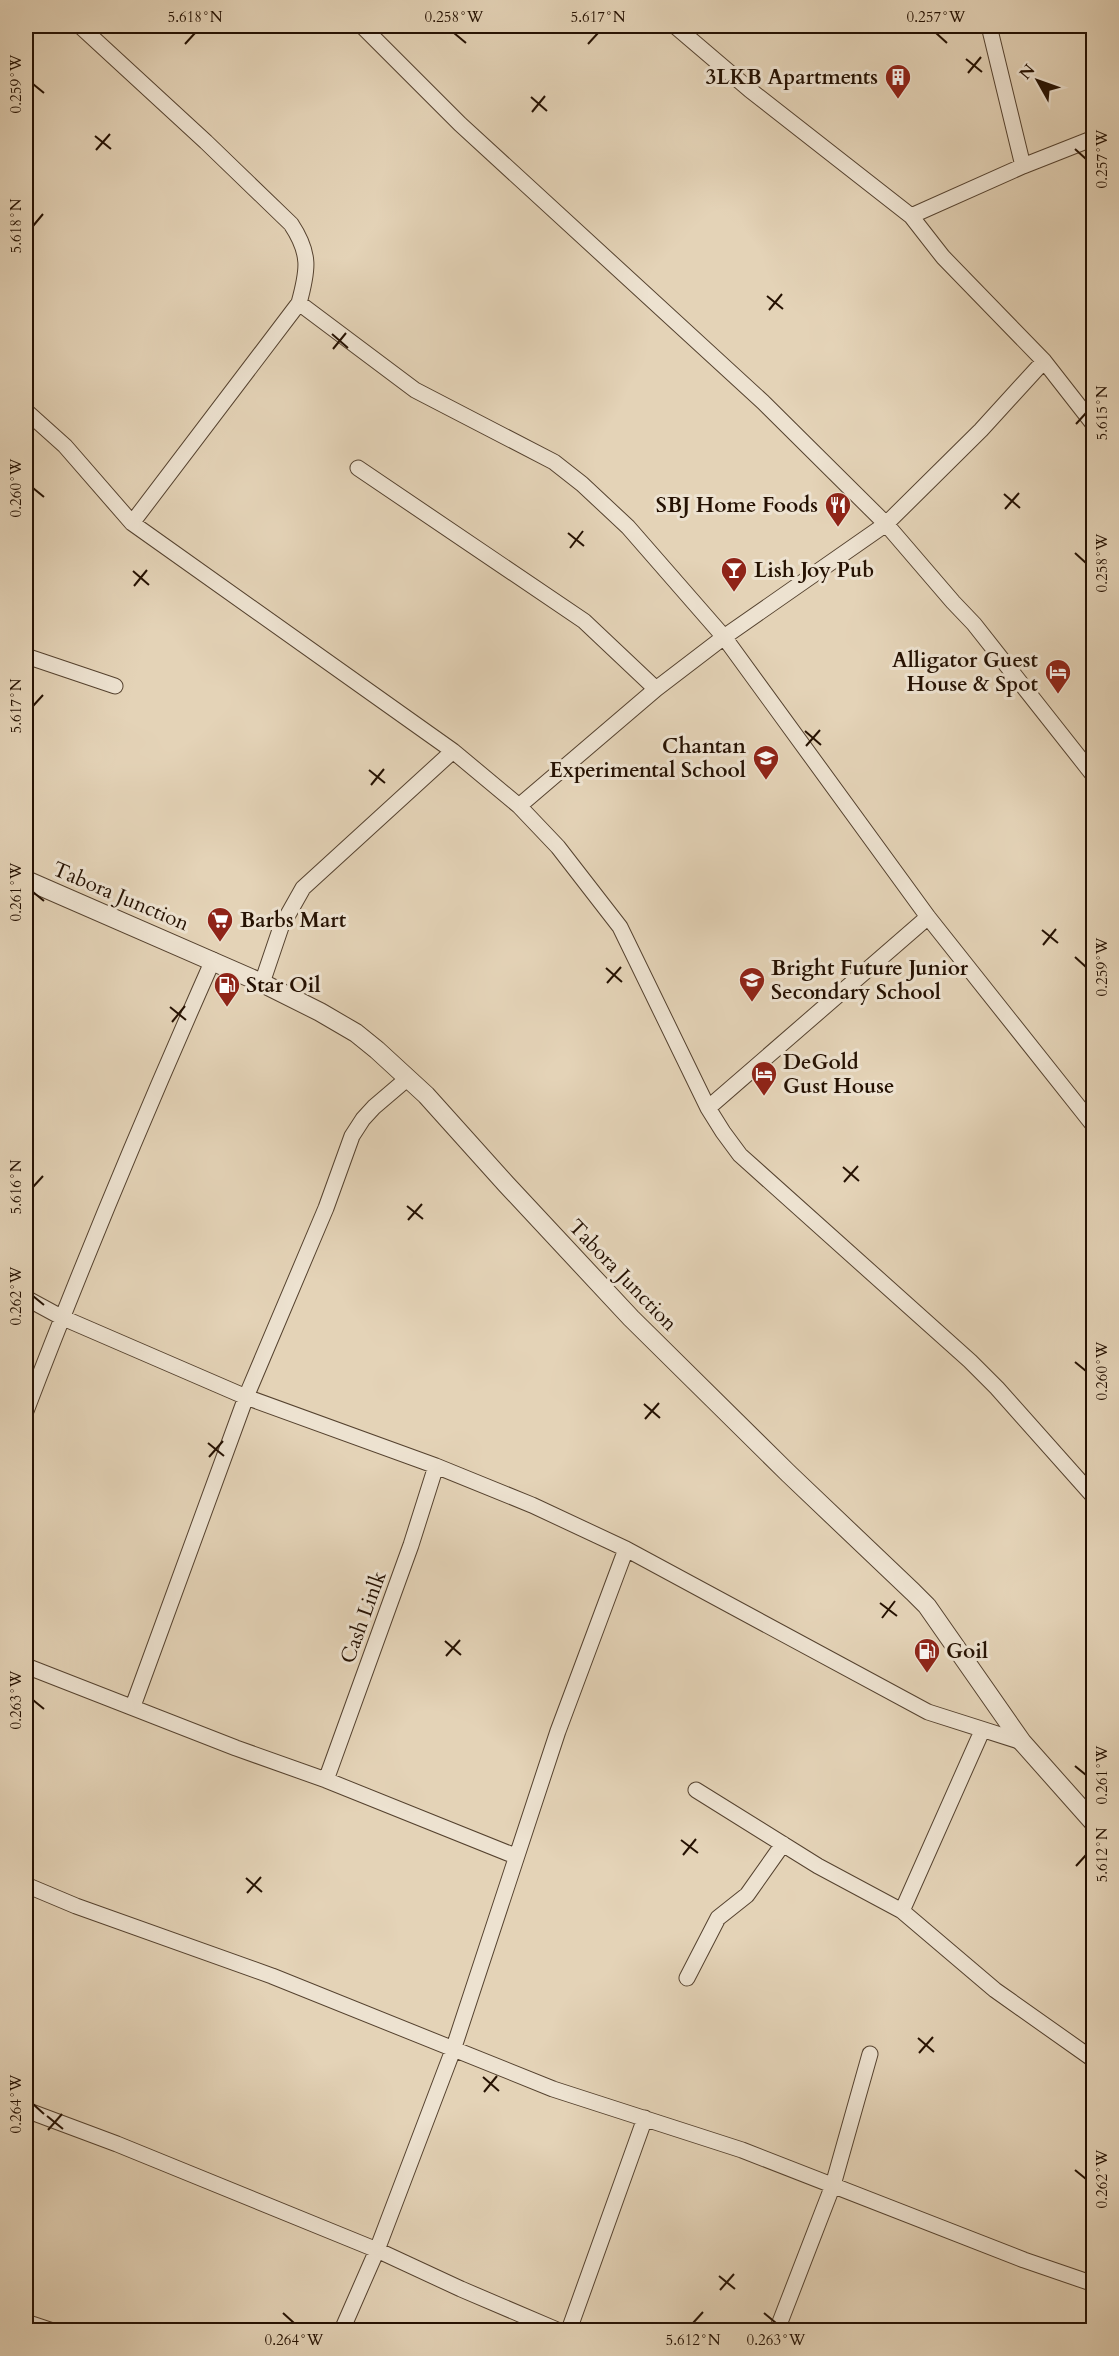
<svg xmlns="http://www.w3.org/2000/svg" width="1119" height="2356" viewBox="0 0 1119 2356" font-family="Cardo,serif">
	<rect width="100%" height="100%" fill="#e4d3b7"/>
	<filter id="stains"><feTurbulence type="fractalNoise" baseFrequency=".00333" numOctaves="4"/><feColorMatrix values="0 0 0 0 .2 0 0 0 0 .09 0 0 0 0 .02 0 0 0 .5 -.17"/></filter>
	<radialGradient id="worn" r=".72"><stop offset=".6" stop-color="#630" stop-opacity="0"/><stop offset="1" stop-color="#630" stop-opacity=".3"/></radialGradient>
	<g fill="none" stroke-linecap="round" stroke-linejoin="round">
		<g stroke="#55422f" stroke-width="17">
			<path id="minor" d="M 80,26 L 206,142 L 291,224 C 311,254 308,270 299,303 L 132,523
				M 362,26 L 460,124 L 763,402 L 886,524 L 953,602 L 974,624 L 1094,776
				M 675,26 L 750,90 L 911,216 L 943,257 L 1044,361 L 1094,425
				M 989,26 L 1023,166
				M 911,216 L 1023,166 L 1094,138
				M 299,303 L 415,390 L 554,462 L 582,484 L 628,527 L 724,637 L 656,689 L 519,806
				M 1044,361 L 981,430 L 886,524 L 724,637 L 928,917 L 1094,1126
				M 26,411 L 65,446 L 132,523 L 453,751 L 519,806 L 558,847 L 620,927 L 708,1108 L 723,1132 L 740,1155 L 970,1361 L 997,1388 L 1094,1497
				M 358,468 L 584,621 L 656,689
				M 26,656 L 115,686
				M 262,983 L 281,927 L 303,888 L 453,751
				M 708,1108 L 928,917
				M 26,1298 L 61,1317 L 246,1397 L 436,1466 L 532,1505 L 626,1549 L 928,1712 L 1022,1742
				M 26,1411 C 84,1259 147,1109 213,960
				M 26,1666 L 236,1748 L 326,1780 L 515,1856
				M 133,1706 L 246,1397 L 326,1208 L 352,1136 L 363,1119 L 374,1107 L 408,1078
				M 326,1780 L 411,1545 L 436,1466
				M 696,1790 L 818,1866 L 902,1911 L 995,1990 L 1094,2060
				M 26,1885 L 76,1906 L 272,1976 L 553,2089 L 742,2150 L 1024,2260 L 1094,2284
				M 902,1911 L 982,1731
				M 687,1978 L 718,1918 L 747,1895 L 783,1844
				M 26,2110 L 117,2144 L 377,2250 L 461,2289 L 557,2330
				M 26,2322 L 50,2330
				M 342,2330 L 377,2250 L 453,2050 L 558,1731 L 626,1549
				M 569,2330 L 645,2118
				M 777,2330 L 833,2185 L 870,2054"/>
		</g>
		<g stroke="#55422f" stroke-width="20">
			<path id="tertiary" d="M 26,880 L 262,983 L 320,1012 L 356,1033 L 377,1050 L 426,1095 L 506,1184 L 631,1318 L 789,1474 L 913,1592 L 927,1606 L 1022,1742 L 1094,1823"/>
		</g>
		<use href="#minor" stroke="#ede2d0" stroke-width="15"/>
		<use href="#tertiary" stroke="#ede2d0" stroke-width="18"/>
	</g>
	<path fill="none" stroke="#251102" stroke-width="2" d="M 454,33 L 466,43M 936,33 L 947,43M 185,44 L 195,33M 588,44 L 598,33M 966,59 L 982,72M 968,73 L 981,57M 33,84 L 44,93M 531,97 L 547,111M 532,112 L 545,96M 95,136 L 111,149M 1075,149 L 1086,159M 96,150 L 110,134M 33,226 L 43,214M 767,296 L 783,309M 769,310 L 782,294M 332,334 L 348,348M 333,349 L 346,333M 1076,424 L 1086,413M 33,488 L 44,497M 1004,494 L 1020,508M 1005,509 L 1019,493M 568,533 L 584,546M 570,548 L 583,531M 1075,553 L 1086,563M 133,571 L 149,585M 134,586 L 147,570M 33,706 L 43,695M 805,731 L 821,745M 806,746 L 820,730M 369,770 L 385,783M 371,785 L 384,769M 33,892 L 44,901M 1042,930 L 1058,943M 1043,945 L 1056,929M 1075,957 L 1086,967M 606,968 L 622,982M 607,983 L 621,967M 170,1007 L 186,1020M 172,1022 L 185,1006M 843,1167 L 859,1181M 844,1182 L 858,1166M 33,1187 L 43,1176M 407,1206 L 423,1219M 408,1220 L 422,1204M 33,1296 L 44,1305M 1075,1362 L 1086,1371M 644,1404 L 660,1418M 645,1419 L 659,1403M 208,1443 L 224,1456M 209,1457 L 223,1441M 880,1603 L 897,1616M 882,1618 L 895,1601M 445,1641 L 461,1655M 446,1656 L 460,1640M 33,1700 L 44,1709M 1075,1766 L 1086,1775M 681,1840 L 698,1853M 683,1855 L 696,1839M 1076,1866 L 1086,1855M 246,1878 L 262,1892M 247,1893 L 261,1877M 918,2038 L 934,2052M 919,2053 L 933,2037M 483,2077 L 499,2091M 484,2092 L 497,2076M 33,2104 L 44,2114M 47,2116 L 63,2129M 48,2130 L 62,2114M 1075,2170 L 1086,2179M 719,2276 L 735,2289M 720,2290 L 734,2274M 283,2313 L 294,2323M 764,2313 L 776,2323M 693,2323 L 703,2312"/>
	<defs>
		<g id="building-pin" transform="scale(1.35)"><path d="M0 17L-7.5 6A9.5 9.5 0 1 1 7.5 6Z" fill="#8f2418" stroke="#ede2d0"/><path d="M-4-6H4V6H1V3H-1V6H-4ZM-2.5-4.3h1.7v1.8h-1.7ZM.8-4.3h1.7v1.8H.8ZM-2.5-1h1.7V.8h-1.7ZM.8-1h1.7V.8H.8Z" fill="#fff"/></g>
		<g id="restaurant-pin" transform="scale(1.35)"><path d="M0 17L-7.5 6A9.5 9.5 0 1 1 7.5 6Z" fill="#8f2418" stroke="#ede2d0"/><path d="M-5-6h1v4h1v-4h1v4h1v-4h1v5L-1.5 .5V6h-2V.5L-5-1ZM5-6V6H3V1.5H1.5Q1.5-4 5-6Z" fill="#fff"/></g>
		<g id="bar-pin" transform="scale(1.35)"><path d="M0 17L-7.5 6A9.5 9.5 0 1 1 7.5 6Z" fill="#8f2418" stroke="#ede2d0"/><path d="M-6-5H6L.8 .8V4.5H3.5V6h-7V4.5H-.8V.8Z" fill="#fff"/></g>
		<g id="hotel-pin" transform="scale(1.35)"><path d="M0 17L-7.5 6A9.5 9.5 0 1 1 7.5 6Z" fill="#8f2418" stroke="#ede2d0"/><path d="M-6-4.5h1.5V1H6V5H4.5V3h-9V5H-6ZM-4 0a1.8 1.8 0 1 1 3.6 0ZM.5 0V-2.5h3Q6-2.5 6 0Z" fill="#fff"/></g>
		<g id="school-pin" transform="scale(1.35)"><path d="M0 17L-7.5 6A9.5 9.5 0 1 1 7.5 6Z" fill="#8f2418" stroke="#ede2d0"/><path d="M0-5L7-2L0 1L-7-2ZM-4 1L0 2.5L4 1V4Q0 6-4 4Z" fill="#fff"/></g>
		<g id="supermarket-pin" transform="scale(1.35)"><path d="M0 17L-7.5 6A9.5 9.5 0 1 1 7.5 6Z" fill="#8f2418" stroke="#ede2d0"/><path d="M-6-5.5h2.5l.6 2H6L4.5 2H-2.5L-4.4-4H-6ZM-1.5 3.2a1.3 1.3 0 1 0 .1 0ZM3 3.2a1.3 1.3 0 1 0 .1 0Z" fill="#fff"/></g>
		<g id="fuel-pin" transform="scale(1.35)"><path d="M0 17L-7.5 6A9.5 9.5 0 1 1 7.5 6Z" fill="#8f2418" stroke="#ede2d0"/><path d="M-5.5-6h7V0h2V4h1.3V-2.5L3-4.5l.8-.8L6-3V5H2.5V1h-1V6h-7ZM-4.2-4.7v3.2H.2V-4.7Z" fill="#fff"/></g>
	</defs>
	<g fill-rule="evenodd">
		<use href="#building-pin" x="898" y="77"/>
		<use href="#restaurant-pin" x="838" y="505"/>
		<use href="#bar-pin" x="734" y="570"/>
		<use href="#hotel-pin" x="1058" y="672"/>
		<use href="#school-pin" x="766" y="758"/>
		<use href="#supermarket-pin" x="220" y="920"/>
		<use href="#school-pin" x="752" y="980"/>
		<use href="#fuel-pin" x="227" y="985"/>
		<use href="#hotel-pin" x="764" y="1074"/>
		<use href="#fuel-pin" x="927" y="1651"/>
	</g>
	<g text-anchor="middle" stroke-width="6" stroke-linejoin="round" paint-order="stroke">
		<g font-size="21" font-weight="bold" fill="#251102" stroke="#ede2d0" text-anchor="start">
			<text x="878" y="84" text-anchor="end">3LKB Apartments</text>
			<text x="818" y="512" text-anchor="end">SBJ Home Foods</text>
			<text x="754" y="577">Lish Joy Pub</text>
			<text x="1038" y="667" text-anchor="end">Alligator Guest<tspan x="1038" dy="24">House &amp; Spot</tspan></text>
			<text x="746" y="753" text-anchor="end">Chantan<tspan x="746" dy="24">Experimental School</tspan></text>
			<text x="240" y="927">Barbs Mart</text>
			<text x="771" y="975">Bright Future Junior<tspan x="771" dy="24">Secondary School</tspan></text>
			<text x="246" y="992">Star Oil</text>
			<text x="783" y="1069">DeGold<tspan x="783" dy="24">Gust House</tspan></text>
			<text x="946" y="1658">Goil</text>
		</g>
		<g font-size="21" fill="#251102" stroke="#ede2d0">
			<text transform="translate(121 896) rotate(23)" y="7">Tabora Junction</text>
			<text transform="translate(623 1275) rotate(46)" y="7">Tabora Junction</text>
			<text transform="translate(363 1617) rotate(-70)" y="7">Cash Linlk</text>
		</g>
	</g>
	<rect width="1119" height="2356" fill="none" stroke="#e4d3b7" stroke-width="66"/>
	<g transform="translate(1038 81) rotate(310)" stroke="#ede2d0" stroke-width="4.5" paint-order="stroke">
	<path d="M0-4.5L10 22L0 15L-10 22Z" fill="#251102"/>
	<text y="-9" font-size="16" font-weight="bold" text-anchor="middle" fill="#251102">N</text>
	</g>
	<rect x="33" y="33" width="1053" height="2290" fill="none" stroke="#251102" stroke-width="2"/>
	<g font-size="15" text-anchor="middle" fill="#251102">
		<text x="195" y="22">5.618°N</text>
		<text x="454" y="22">0.258°W</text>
		<text x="598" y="22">5.617°N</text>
		<text x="936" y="22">0.257°W</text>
		<text transform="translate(16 84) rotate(-90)" y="5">0.259°W</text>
		<text transform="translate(1102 159) rotate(-90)" y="5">0.257°W</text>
		<text transform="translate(16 226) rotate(-90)" y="5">5.618°N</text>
		<text transform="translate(1102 413) rotate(-90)" y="5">5.615°N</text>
		<text transform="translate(16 488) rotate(-90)" y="5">0.260°W</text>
		<text transform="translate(1102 563) rotate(-90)" y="5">0.258°W</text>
		<text transform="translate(16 706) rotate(-90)" y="5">5.617°N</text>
		<text transform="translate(16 892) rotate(-90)" y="5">0.261°W</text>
		<text transform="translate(1102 967) rotate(-90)" y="5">0.259°W</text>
		<text transform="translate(16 1187) rotate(-90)" y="5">5.616°N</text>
		<text transform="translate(16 1296) rotate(-90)" y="5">0.262°W</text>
		<text transform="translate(1102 1371) rotate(-90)" y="5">0.260°W</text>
		<text transform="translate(16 1700) rotate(-90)" y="5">0.263°W</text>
		<text transform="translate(1102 1775) rotate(-90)" y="5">0.261°W</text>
		<text transform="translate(1102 1855) rotate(-90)" y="5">5.612°N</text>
		<text transform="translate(16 2104) rotate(-90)" y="5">0.264°W</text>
		<text transform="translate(1102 2179) rotate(-90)" y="5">0.262°W</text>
		<text x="294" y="2345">0.264°W</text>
		<text x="693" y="2345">5.612°N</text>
		<text x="776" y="2345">0.263°W</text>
	</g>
	<rect width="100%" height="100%" filter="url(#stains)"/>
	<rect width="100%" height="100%" fill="url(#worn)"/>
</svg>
